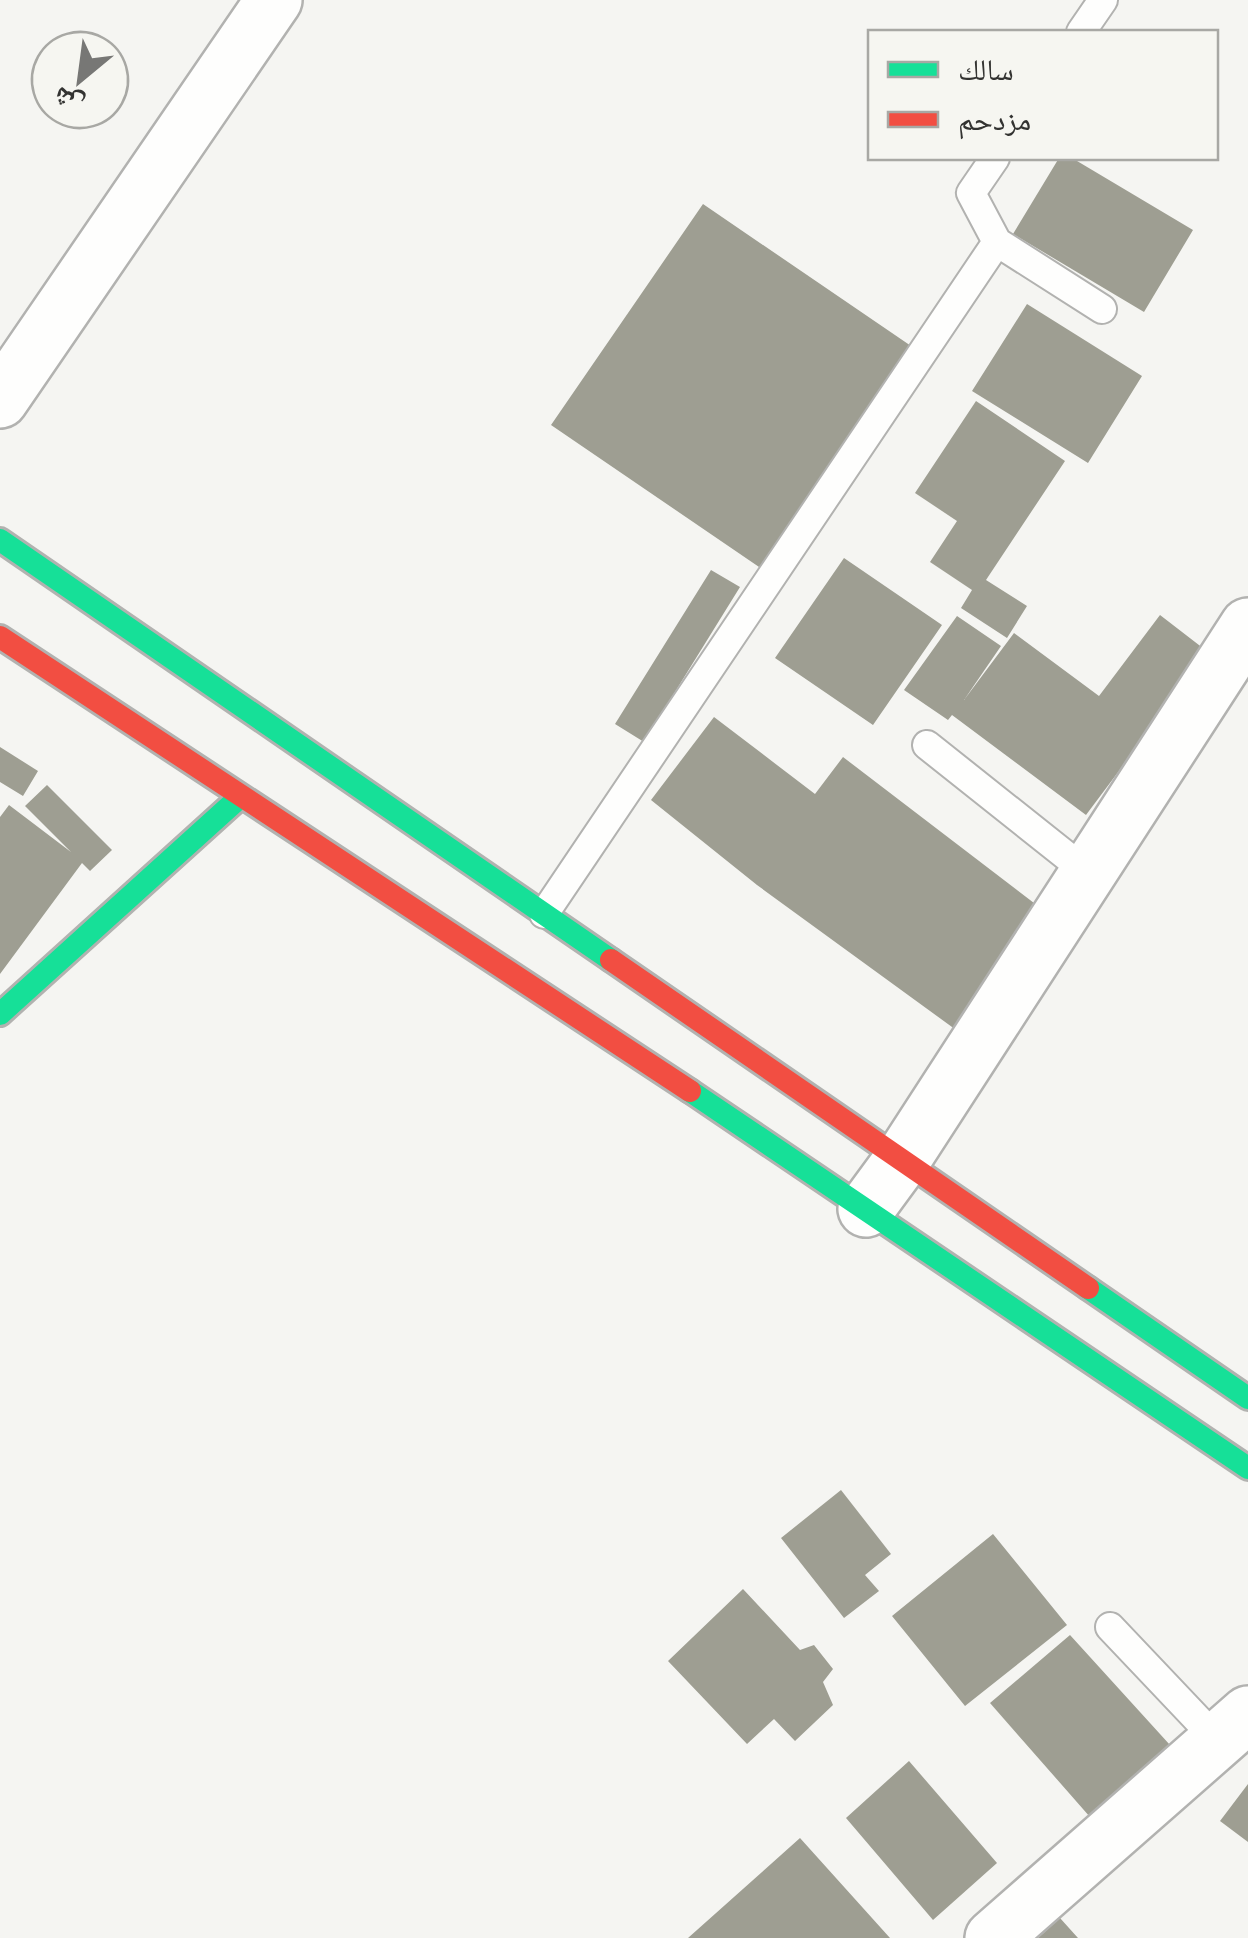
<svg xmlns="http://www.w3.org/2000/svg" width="1248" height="1938" viewBox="0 0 1248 1938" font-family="Commissioner,'Noto Naskh Arabic',sans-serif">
	<rect width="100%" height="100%" fill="#f5f5f2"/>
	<path fill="#9e9e92" d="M 1059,158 L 1072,158 L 1193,230 L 1144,312 L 1013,234 Z
		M 703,204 L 914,348 L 762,569 L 551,425 Z
		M 1027,304 L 1142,376 L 1088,463 L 972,391 Z
		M 976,401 L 1065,461 L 986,580 L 1027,606 L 1007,638 L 961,608 L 972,590 L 930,562 L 957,521 L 915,493 Z
		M 844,558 L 942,625 L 873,725 L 775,658 Z
		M 711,570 L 740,587 L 644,742 L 615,724 Z
		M 1160,615 L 1208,652 L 1086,815 L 952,715 L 948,720 L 904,690 L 957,616 L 1001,646 L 964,700 L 1014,633 L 1099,696 Z
		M 714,717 L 815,794 L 843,757 L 1047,913 L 963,1035 L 757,885 L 651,800 Z
		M 0,747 L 38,771 L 23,796 L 0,782 Z
		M 47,785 L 112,850 L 90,871 L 82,863 L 0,974 L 0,817 L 9,805 L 71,852 L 25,806 Z
		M 841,1490 L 891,1554 L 865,1575 L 879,1591 L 844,1618 L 781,1538 Z
		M 993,1534 L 1067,1625 L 965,1706 L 892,1616 Z
		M 743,1589 L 800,1650 L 814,1645 L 833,1669 L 823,1682 L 833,1705 L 795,1741 L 774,1719 L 747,1744 L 668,1661 Z
		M 1070,1635 L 1170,1745 L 1090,1817 L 990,1703 Z
		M 909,1761 L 997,1863 L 933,1920 L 846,1818 Z
		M 1248,1784 L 1248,1842 L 1220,1821 Z
		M 800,1838 L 890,1938 L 688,1938 Z
		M 1060,1918 L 1078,1938 L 1038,1938 Z"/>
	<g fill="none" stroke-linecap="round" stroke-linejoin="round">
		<g stroke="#b2b2b0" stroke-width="32">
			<path id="lane" d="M 1081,32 L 1103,0
				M 997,242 L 1102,309
				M 927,745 L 1088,873
				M 544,914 L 997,242 L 971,193 L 995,158
				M 1110,1627 L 1202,1724 L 1220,1739"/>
		</g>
		<g stroke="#b2b2b0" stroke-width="60">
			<path id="street" d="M 0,400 L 274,0
				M 866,1209 L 902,1160 L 1248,626
				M 993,1938 L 1248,1714"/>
		</g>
		<g stroke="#b2b2b0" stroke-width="28">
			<path id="fast" d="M 0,540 L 611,960
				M 0,1014 L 240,797
				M 690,1091 L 1248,1468
				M 1088,1288 L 1248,1398"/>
		</g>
		<g stroke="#b2b2b0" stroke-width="28">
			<path id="jam" d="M 0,637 L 690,1091
				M 611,960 L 1088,1288"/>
		</g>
		<use href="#lane" stroke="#fefefd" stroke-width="28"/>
		<use href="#street" stroke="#fefefd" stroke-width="55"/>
		<use href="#fast" stroke="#16e098" stroke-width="22"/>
		<use href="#jam" stroke="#f24e42" stroke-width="22"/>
	</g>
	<rect x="868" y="30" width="350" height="130" fill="#f6f6f1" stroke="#a8a8a4" stroke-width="2.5"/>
	<rect x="888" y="62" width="50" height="15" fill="#16e098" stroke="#a8a8a4" stroke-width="2.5"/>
	<text x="958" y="80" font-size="30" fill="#333331">سالك</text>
	<rect x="888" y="112" width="50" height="15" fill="#f24e42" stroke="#a8a8a4" stroke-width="2.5"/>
	<text x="958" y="130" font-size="30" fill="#333331">مزدحم</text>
	<g transform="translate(80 80) rotate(209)"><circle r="48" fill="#f6f6f1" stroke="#a8a8a4" stroke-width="2.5"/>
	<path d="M0-8L18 38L0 25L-18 38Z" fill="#777775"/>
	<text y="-15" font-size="28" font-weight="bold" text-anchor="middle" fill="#333331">ش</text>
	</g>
</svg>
